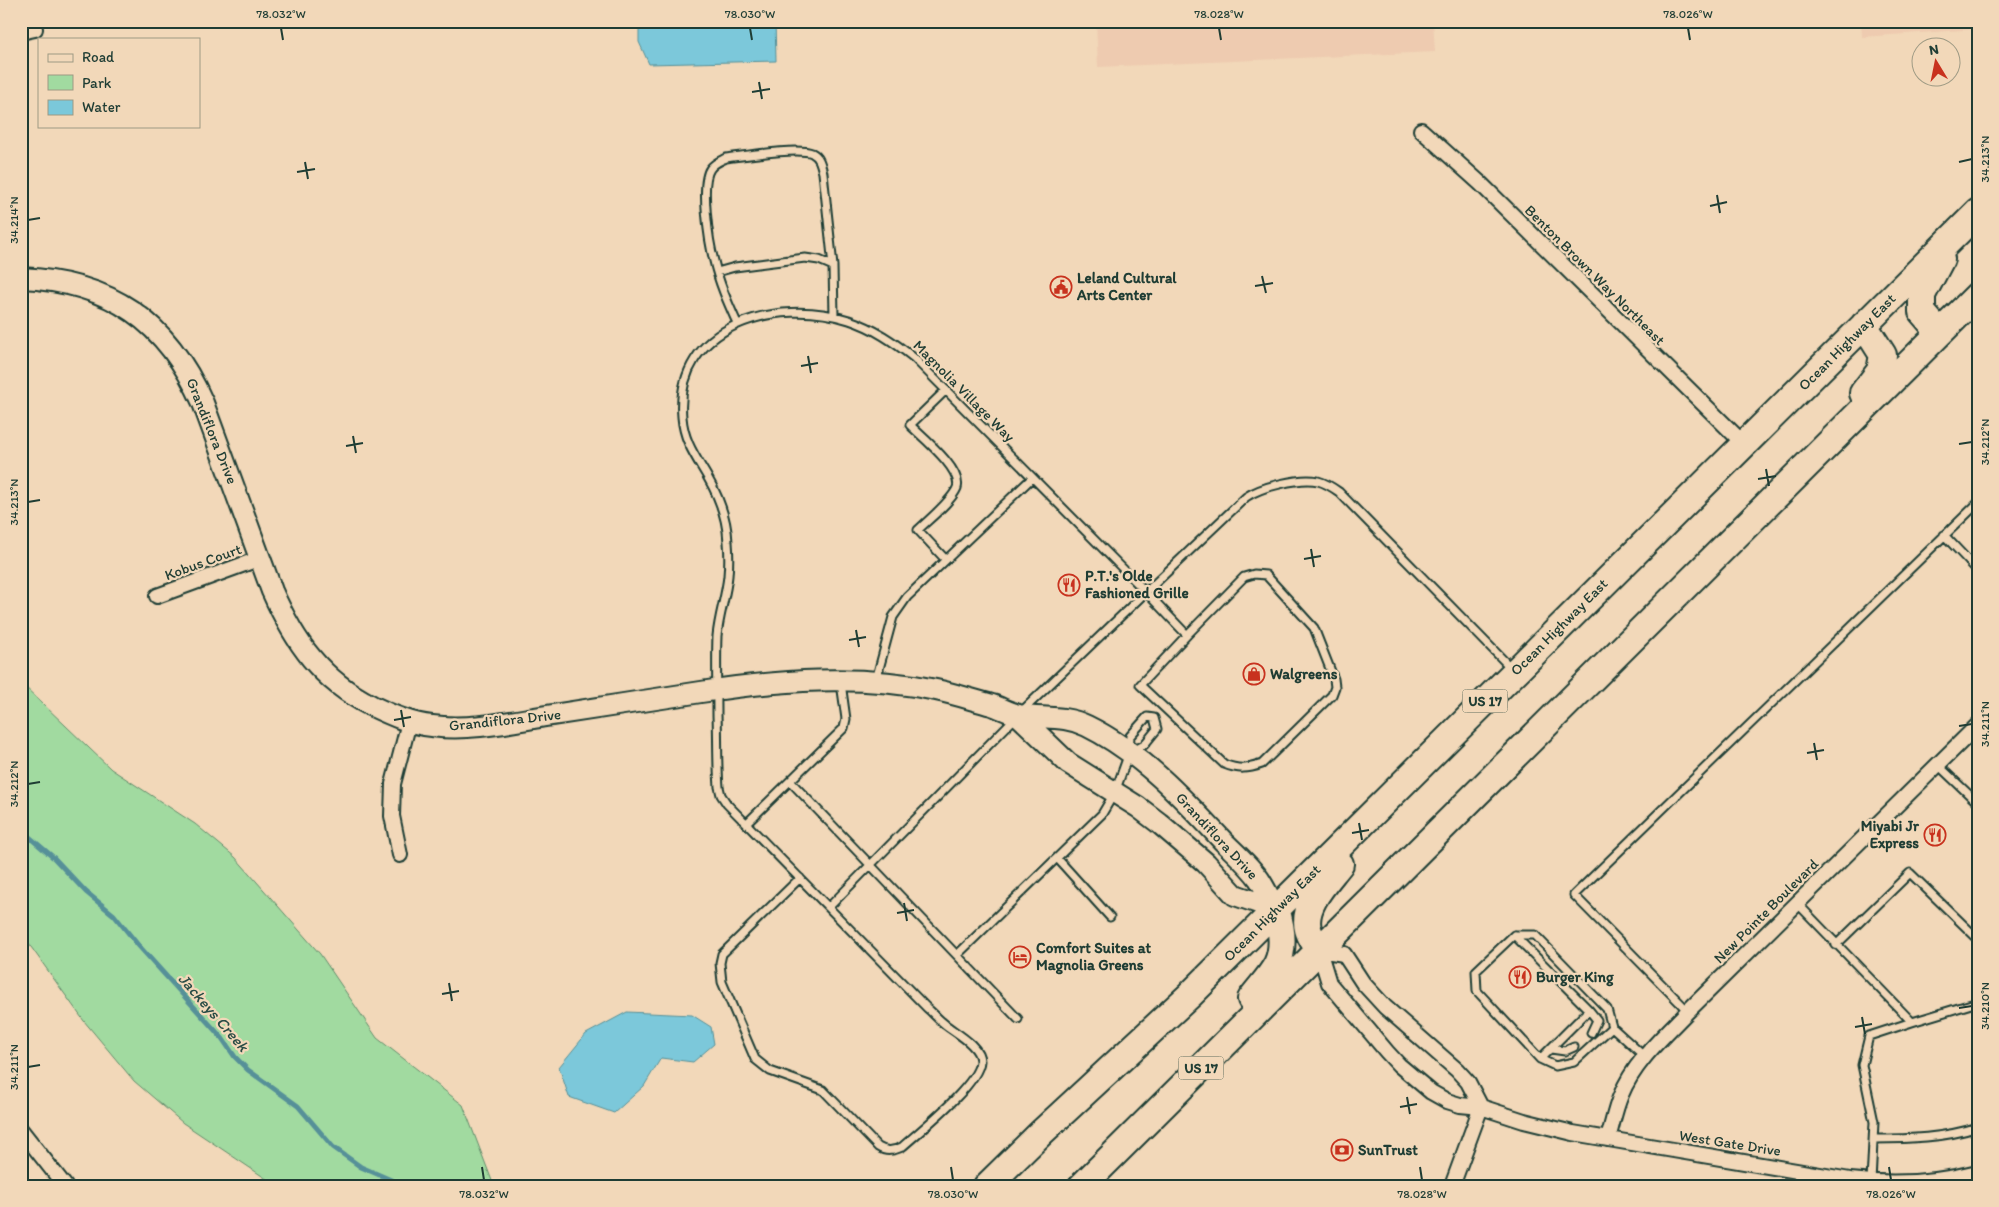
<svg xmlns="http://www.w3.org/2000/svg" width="1999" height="1207" viewBox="0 0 1999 1207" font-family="Itim,sans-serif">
	<rect width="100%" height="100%" fill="#f2d8b9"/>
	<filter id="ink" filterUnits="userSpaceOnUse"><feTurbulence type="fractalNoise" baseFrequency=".02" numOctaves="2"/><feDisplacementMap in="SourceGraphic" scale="10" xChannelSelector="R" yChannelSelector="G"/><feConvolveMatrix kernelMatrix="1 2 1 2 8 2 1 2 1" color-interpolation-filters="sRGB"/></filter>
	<g filter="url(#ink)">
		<path fill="#eecbb0" d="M 1096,21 L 1433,21 L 1435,52 L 1098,67 Z
			M 1861,21 L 1978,21 L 1978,29 L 1862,37 Z"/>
		<path fill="#a1daa0" stroke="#608c6a" d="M 21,683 L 111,769 L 195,824 L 235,857 L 320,954 L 377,1038 L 463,1105 L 494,1186 L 277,1186 L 183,1123 L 134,1081 L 84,1021 L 21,933 Z"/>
		<path fill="#7bc8da" stroke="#569098" d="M 639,21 L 775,21 L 776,61 L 649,64 L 639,42 Z
			M 627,1012 L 692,1015 L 711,1027 L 714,1044 L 693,1062 L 661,1058 L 644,1086 L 614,1113 L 569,1097 L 559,1067 L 586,1034 Z"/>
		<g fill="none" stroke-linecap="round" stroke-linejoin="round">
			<path stroke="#569098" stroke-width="5" d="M 21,830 L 54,858 L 86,892 L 114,915 L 138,945 L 222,1038 L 235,1057 L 248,1070 L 298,1106 L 333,1147 L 361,1167 L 405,1186"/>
			<g stroke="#1f3d34" stroke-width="11">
				<path id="lane" d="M 717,272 L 735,267 L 805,258 L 819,260 L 833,266
					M 737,323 C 728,303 719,283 714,261 C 709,243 700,183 710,169 C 714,163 720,161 726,158 C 744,156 798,147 812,153 C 820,157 821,165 823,173 L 833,266 L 834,316
					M 946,390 L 910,425 C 922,437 963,470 957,488 C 951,502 929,519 918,530 L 946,560
					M 1944,535 L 1978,571
					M 1187,635 L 1244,577 L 1254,574 L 1266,575 L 1314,628 L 1334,679 L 1335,687 L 1332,695 L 1262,764 C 1248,769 1239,770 1224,764 L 1140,685 L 1187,635 L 1146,592 L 1246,497 C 1261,487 1300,477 1318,481 C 1326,483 1332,487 1339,492 L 1512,669
					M 876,680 L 893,617 L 907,597 L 1032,478
					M 1147,717 L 1154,718 L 1157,729 L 1144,745 L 1129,753 L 1130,736 Z
					M 1938,765 L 1978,803
					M 790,781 L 1018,1019
					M 747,823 L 844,728 L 846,719 L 841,683
					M 1057,858 L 1110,917
					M 800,878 L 722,954 L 720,963 L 722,982 L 755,1059 L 770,1071 L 823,1090 L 878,1147 C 886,1152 893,1151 902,1147 C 921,1130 979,1084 980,1061 C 980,1044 951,1031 941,1021 C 936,1017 932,1012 927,1008 C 861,940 794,872 727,804 L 721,795 L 719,787 C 717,763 718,739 717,715 C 717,689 716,662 717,636 C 719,615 726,596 728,576 C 729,565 729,553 728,542 C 727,520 719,497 708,478 C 696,457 684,442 682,417 C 674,324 778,297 849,320 C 874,328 894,342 914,358 L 1146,592 L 1018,715 L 829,907
					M 1797,903 L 1912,1022 L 1869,1036 L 1862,1065 L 1874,1122 L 1871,1182
					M 1514,935 L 1589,1010 L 1540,1059
					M 1836,945 L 1910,873 L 1978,939
					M 957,955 L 1102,814 L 1115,792 L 1129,753
					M 1589,1010 L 1597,1020 L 1591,1033
					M 1688,1011 L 1574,895 L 1978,503
					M 1912,1022 L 1978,1002
					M 1612,1027 L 1574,1062 L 1555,1066 L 1540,1059 L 1477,991 L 1476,971 L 1514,935 L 1535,935 L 1607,1009 L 1612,1027 L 1645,1057
					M 1551,1049 L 1565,1051 L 1574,1047
					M 1874,1139 C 1908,1139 1945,1138 1978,1127"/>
			</g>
			<g stroke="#1f3d34" stroke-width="18">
				<path id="street" d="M 21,32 L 35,29 L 32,21
					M 1421,130 L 1480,183 L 1744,444
					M 157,596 L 261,558
					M 400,855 L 392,816 L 393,784 L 409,722
					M 1481,1107 L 1468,1082 L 1457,1070 L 1385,1007 L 1363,983 L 1344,954 L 1319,950 L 1329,983 L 1387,1052 L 1399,1065 L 1431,1092 L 1447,1101 L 1460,1105 L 1481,1107 L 1524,1121 L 1573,1133 L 1850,1180 C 1893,1185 1935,1183 1978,1172
					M 21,1130 L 65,1186
					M 1608,1139 C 1612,1125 1615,1109 1621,1095 C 1634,1062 1664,1036 1688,1011 L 1978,725
					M 1452,1186 L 1481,1107"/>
			</g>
			<g stroke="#1f3d34" stroke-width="24">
				<path id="secondary" d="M 21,278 C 111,282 167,321 203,403 L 272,591 C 295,643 321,680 372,706 C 391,715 411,724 432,726 C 469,731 509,722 546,716 C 598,708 649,700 701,692 C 778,680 859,674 936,690 C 955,694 973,700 992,705 C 1001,708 1010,713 1019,715 C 1042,719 1065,715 1087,726 C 1140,752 1183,798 1223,841 C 1235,853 1249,865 1259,879 C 1265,888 1270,899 1276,909
					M 1018,715 L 1068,763 L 1138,807 L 1159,823 L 1206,863 L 1235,895 L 1276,909"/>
			</g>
			<g stroke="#1f3d34" stroke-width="30">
				<path id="highway" d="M 1940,333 L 1922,312 L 1922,295 L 1941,259
					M 1863,393 L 1880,371 L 1883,355 L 1864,325
					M 1319,950 C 1315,943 1310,937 1308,929 C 1302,905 1327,881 1340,864
					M 1251,999 C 1259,988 1271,976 1277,964 C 1285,947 1281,925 1276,909
					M 987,1186 L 1041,1133 L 1190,995 L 1978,212
					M 1082,1186 L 1978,295"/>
			</g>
			<use href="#lane" stroke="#f2d8b9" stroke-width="7"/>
			<use href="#street" stroke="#f2d8b9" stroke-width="14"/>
			<use href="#secondary" stroke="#f2d8b9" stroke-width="20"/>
			<use href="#highway" stroke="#f2d8b9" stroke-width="26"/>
		</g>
	</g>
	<path fill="none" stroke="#1f3d34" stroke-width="2" d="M 281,28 L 283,40M 750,28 L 752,40M 1219,28 L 1221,40M 1688,28 L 1690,40M 759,82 L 762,99M 752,92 L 770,89M 305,162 L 308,179M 1959,162 L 1972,159M 297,172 L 315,169M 1717,195 L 1720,213M 1710,206 L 1727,202M 28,220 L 40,218M 1262,276 L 1266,293M 1255,286 L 1273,283M 808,356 L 811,373M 801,366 L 818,363M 353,436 L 356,453M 1959,444 L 1972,442M 346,446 L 363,443M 1766,469 L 1769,486M 1758,479 L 1776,476M 28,502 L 40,500M 1311,549 L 1314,567M 1304,559 L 1321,556M 856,630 L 859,647M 849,640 L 866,637M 401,710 L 404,727M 394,720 L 411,717M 1959,726 L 1972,724M 1814,743 L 1817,760M 1807,753 L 1824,750M 28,784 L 40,782M 1359,823 L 1362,840M 1352,833 L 1369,830M 904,903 L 907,921M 897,913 L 914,910M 449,983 L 452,1001M 442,994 L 459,991M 1959,1008 L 1972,1006M 1862,1017 L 1865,1034M 1855,1027 L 1872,1024M 28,1067 L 40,1065M 1407,1097 L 1410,1114M 1400,1107 L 1417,1104M 482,1167 L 484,1180M 951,1167 L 953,1180M 1420,1167 L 1422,1180M 1889,1167 L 1891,1180"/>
	<defs>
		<g id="civic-ring" transform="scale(1.125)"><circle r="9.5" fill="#f2d8b9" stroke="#c8321e" stroke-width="1.5"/><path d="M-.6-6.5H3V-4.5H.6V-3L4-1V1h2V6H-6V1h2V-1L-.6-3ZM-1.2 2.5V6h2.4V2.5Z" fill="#c8321e"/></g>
		<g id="restaurant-ring" transform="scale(1.125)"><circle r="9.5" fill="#f2d8b9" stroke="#c8321e" stroke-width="1.5"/><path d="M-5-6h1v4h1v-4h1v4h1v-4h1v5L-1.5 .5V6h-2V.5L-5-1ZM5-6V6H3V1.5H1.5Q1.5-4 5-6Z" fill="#c8321e"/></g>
		<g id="shop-ring" transform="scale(1.125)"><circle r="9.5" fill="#f2d8b9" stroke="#c8321e" stroke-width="1.5"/><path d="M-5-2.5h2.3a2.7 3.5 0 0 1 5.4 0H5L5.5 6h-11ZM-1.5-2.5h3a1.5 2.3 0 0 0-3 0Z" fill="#c8321e"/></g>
		<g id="hotel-ring" transform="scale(1.125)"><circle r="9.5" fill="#f2d8b9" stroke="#c8321e" stroke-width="1.5"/><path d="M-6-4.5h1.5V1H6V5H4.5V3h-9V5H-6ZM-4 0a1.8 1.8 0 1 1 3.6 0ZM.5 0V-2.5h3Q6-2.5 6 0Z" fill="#c8321e"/></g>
		<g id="bank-ring" transform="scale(1.125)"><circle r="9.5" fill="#f2d8b9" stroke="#c8321e" stroke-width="1.5"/><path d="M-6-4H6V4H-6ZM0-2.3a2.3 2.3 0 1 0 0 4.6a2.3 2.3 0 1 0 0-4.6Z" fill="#c8321e"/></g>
	</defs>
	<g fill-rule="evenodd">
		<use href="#civic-ring" x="1061" y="287"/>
		<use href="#restaurant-ring" x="1069" y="585"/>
		<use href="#shop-ring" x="1254" y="674"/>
		<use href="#restaurant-ring" x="1935" y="835"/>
		<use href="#hotel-ring" x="1020" y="957"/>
		<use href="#restaurant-ring" x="1520" y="977"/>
		<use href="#bank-ring" x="1342" y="1150"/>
	</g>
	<g text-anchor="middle" stroke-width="4.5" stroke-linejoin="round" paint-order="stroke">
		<g fill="#f2d8b9" stroke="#5e6c5c" stroke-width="1">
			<rect x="1462.5" y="689.5" width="45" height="23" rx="4"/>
			<rect x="1178.5" y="1056.5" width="45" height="23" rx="4"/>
		</g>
		<g font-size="14" font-weight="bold" fill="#1f3d34">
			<text x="1485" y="706">US 17</text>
			<text x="1201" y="1073">US 17</text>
		</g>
		<g font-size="15" fill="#1f3d34" stroke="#f2d8b9">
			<text transform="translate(1595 275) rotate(45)" y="5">Benton Brown Way Northeast</text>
			<text transform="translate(1847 342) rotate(-45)" y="5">Ocean Highway East</text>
			<text transform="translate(964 391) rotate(45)" y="5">Magnolia Village Way</text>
			<text transform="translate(212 431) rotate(68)" y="5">Grandiflora Drive</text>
			<text transform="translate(203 562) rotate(-20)" y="5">Kobus Court</text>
			<text transform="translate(1559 627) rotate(-45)" y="5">Ocean Highway East</text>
			<text transform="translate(505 720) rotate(-6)" y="5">Grandiflora Drive</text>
			<text transform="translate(1217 836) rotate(47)" y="5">Grandiflora Drive</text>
			<text transform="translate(1766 911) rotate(-45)" y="5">New Pointe Boulevard</text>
			<text transform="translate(1272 913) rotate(-45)" y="5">Ocean Highway East</text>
			<text transform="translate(1730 1143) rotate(9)" y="5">West Gate Drive</text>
		</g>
		<g font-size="15" font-weight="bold" fill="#1f3d34" stroke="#f2d8b9" text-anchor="start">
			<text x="1077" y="283">Leland Cultural<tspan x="1077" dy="17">Arts Center</tspan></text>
			<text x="1085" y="581">P.T.'s Olde<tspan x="1085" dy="17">Fashioned Grille</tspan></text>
			<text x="1270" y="679">Walgreens</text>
			<text x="1919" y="831" text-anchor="end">Miyabi Jr<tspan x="1919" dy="17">Express</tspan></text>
			<text x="1036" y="953">Comfort Suites at<tspan x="1036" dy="17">Magnolia Greens</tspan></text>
			<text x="1536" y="982">Burger King</text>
			<text x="1358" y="1155">SunTrust</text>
		</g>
		<g font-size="16" font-style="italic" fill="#284b45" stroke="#f2d8b9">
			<text transform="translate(214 1012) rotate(49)" y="6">Jackeys Creek</text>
		</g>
	</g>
	<rect width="1999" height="1207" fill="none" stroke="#f2d8b9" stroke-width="55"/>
	<rect x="38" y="38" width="162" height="90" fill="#f2d8b9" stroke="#9e9a84"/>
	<rect x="48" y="54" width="25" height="8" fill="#f2d8b9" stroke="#9e9a84"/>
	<text x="82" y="62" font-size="15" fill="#1f3d34">Road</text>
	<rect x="48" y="75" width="25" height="15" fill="#a1daa0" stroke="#9e9a84"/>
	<text x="82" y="88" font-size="15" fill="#1f3d34">Park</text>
	<rect x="48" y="100" width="25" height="15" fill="#7bc8da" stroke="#9e9a84"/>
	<text x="82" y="112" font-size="15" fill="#1f3d34">Water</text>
	<g transform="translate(1936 62) rotate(350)"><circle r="24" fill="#f2d8b9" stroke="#9e9a84"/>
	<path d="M0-4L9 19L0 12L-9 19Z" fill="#c8321e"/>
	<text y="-8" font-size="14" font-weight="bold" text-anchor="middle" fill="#1f3d34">N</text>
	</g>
	<rect x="28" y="28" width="1944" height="1152" fill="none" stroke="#1f3d34" stroke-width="2"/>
	<g font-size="12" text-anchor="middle" fill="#1f3d34">
		<text x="281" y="18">78.032°W</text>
		<text x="750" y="18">78.030°W</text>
		<text x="1219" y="18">78.028°W</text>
		<text x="1688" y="18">78.026°W</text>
		<text transform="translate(1985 159) rotate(-90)" y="4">34.213°N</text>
		<text transform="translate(14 220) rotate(-90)" y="4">34.214°N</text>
		<text transform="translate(1985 442) rotate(-90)" y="4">34.212°N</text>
		<text transform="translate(14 502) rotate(-90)" y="4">34.213°N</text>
		<text transform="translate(1985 724) rotate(-90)" y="4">34.211°N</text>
		<text transform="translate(14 784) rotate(-90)" y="4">34.212°N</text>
		<text transform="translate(1985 1006) rotate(-90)" y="4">34.210°N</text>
		<text transform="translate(14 1067) rotate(-90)" y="4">34.211°N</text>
		<text x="484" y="1198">78.032°W</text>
		<text x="953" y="1198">78.030°W</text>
		<text x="1422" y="1198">78.028°W</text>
		<text x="1891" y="1198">78.026°W</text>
	</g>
</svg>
